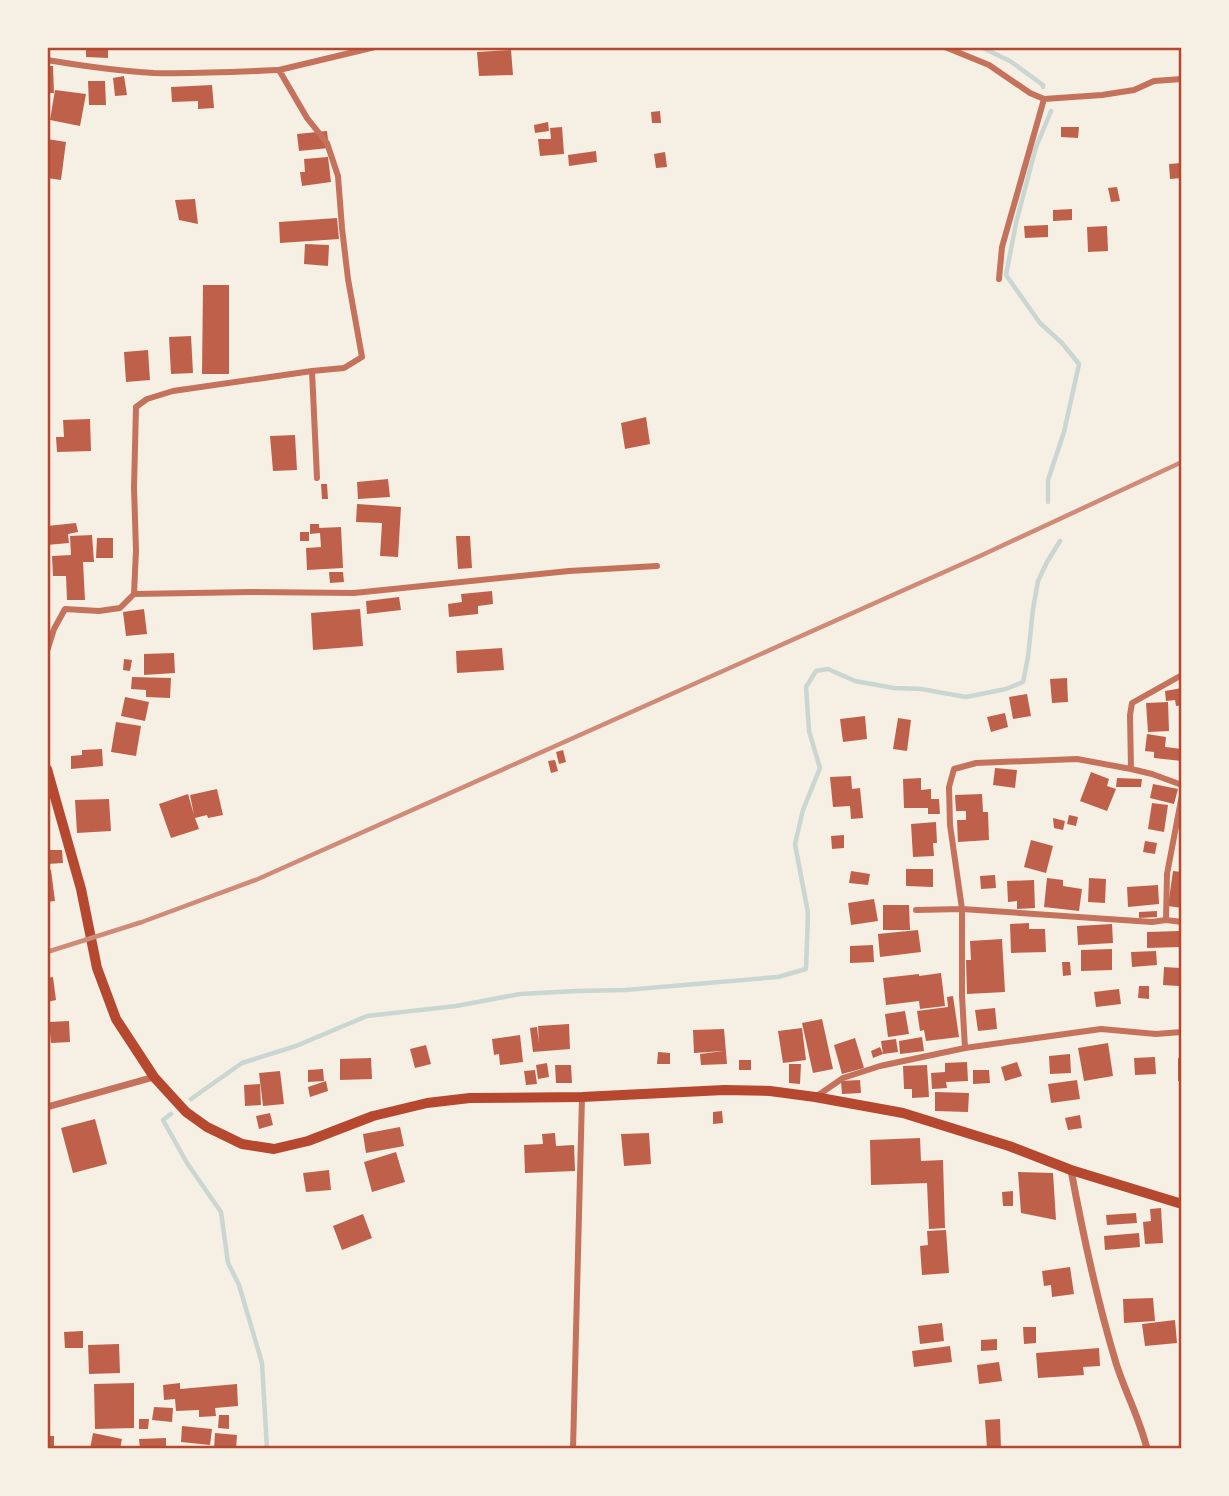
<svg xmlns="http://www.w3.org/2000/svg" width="1229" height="1496" viewBox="0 0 1229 1496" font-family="Cabin,sans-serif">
	<rect width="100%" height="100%" fill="#f6efe4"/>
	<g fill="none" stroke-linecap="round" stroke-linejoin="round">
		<path stroke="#c9d6d2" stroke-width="4.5" d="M 981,47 L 1010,61 L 1043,85 L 1043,87
			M 1048,502 L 1048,480 L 1064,432 L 1079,364 L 1062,343 L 1040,323 L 1006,275 L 1016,223 L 1036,147 L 1051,111
			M 191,1099 L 242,1063 L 296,1046 L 367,1016 L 456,1006 L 520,994 L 577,991 L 625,990 L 778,977 L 806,969 L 808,913 L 795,844 L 803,810 L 820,768 L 809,731 L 806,687 L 816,671 L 828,669 L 855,681 L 894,688 L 921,689 L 966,697 L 1006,689 L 1023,682 L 1028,657 L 1033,609 L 1038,581 L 1047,562 L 1060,541
			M 171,1114 L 163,1120 L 187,1163 L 221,1212 L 228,1263 L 239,1285 L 262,1363 L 267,1449"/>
	</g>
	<path fill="#bf614a" d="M 86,47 L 108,47 L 108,58 L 86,57 Z
		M 511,50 L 513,75 L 479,76 L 477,52 Z
		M 47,66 L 53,66 L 54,93 L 47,93 Z
		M 124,76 L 127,95 L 115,96 L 113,78 Z
		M 88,81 L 105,81 L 106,105 L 89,105 Z
		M 212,85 L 214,108 L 198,109 L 198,101 L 172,102 L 171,87 Z
		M 55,90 L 86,94 L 80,126 L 50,120 Z
		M 660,111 L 661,123 L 652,123 L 651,112 Z
		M 548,122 L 549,131 L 535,133 L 534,125 Z
		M 562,127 L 564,154 L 540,156 L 538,139 L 551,139 L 550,128 Z
		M 1061,127 L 1079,127 L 1078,138 L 1061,137 Z
		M 327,131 L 329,148 L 299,151 L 297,134 Z
		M 47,139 L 66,142 L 61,180 L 47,178 Z
		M 596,151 L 597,162 L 569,166 L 568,155 Z
		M 665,152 L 667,167 L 656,168 L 654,154 Z
		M 328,157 L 331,182 L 302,186 L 300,172 L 305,172 L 304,159 Z
		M 1182,163 L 1182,178 L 1170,179 L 1169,164 Z
		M 1117,187 L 1120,201 L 1111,202 L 1108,188 Z
		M 195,199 L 198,224 L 179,220 L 175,200 Z
		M 1072,209 L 1072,220 L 1053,221 L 1053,210 Z
		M 337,218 L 339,239 L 280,243 L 279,222 Z
		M 1048,225 L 1048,237 L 1025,238 L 1024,226 Z
		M 1107,226 L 1108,251 L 1088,252 L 1087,227 Z
		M 305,244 L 329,245 L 328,266 L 304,264 Z
		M 203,285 L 229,285 L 229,374 L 202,374 Z
		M 191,336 L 193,373 L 171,374 L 169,337 Z
		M 148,350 L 150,380 L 126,382 L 124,352 Z
		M 646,417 L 650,444 L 625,449 L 621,423 Z
		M 90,419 L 91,451 L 57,452 L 56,437 L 64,437 L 63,420 Z
		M 295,435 L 297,470 L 273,471 L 270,436 Z
		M 388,479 L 390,497 L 358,499 L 357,482 Z
		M 321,484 L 327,484 L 328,499 L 322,499 Z
		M 357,504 L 401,507 L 398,557 L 380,556 L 382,523 L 356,522 Z
		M 76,523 L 78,532 L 68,534 L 69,543 L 47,545 L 47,526 Z
		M 310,524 L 319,524 L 319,528 L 341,527 L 343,568 L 307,570 L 306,548 L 321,547 L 320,533 L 310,534 Z
		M 300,532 L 309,532 L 309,541 L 300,541 Z
		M 92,535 L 94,562 L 83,562 L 85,600 L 67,600 L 66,576 L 53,576 L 52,556 L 71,555 L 70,536 Z
		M 456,536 L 470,536 L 472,568 L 458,569 Z
		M 97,538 L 113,538 L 113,558 L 96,558 Z
		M 329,572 L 343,572 L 344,582 L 330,583 Z
		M 492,591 L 493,604 L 478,606 L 478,614 L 449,617 L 448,604 L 462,602 L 461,594 Z
		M 399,597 L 401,610 L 367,614 L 366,601 Z
		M 144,609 L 147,634 L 126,636 L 123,612 Z
		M 360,609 L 363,646 L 313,650 L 311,613 Z
		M 502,648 L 504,670 L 457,673 L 456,651 Z
		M 174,653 L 175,673 L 144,675 L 144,654 Z
		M 124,659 L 132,660 L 130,671 L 123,670 Z
		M 132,677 L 171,678 L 170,698 L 146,697 L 146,690 L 131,689 Z
		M 1067,678 L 1068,702 L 1052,703 L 1050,679 Z
		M 1182,688 L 1182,705 L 1176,706 L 1175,700 L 1166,701 L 1165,691 Z
		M 1027,694 L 1031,716 L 1013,719 L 1009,697 Z
		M 125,697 L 149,702 L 145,721 L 121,716 Z
		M 1168,702 L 1169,731 L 1148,732 L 1146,703 Z
		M 1005,713 L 1008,727 L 991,732 L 987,717 Z
		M 865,716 L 867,739 L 843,742 L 840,719 Z
		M 898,718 L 911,720 L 907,751 L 893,749 Z
		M 116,722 L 141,726 L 136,756 L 111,752 Z
		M 1147,734 L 1166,737 L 1165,747 L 1182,749 L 1182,761 L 1154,758 L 1154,752 L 1145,751 Z
		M 102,749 L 103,766 L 71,769 L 71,756 L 82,755 L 82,750 Z
		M 563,750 L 566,762 L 559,764 L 556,752 Z
		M 555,760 L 558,771 L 551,773 L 548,761 Z
		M 995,768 L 1017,770 L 1015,788 L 993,785 Z
		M 1091,772 L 1109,779 L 1107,786 L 1116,789 L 1107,811 L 1080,801 Z
		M 851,776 L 852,789 L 860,788 L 863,818 L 851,819 L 850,806 L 833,807 L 830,777 Z
		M 921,778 L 921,790 L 931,789 L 931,799 L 939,799 L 940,814 L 928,814 L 928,808 L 904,808 L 903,779 Z
		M 1117,778 L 1142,779 L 1141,787 L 1116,787 Z
		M 1153,784 L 1178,789 L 1174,804 L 1150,798 Z
		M 217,789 L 223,815 L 208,818 L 207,815 L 195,818 L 199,829 L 171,838 L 159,804 L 188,794 L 194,815 L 190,795 Z
		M 982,794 L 983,812 L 988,812 L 989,840 L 958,842 L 957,820 L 966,820 L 966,811 L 956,811 L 955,795 Z
		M 109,799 L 111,831 L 77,833 L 75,800 Z
		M 1152,803 L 1168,805 L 1164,832 L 1148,829 Z
		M 1069,815 L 1078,817 L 1076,826 L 1067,824 Z
		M 1053,818 L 1065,821 L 1063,830 L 1054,828 Z
		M 936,822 L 937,843 L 933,843 L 934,856 L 913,857 L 911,824 Z
		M 844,835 L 844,848 L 832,849 L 831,836 Z
		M 1031,840 L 1053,846 L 1046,873 L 1024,867 Z
		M 1145,841 L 1157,843 L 1155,854 L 1143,852 Z
		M 47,850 L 62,850 L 63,863 L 47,864 Z
		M 906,869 L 933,869 L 933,887 L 906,886 Z
		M 47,870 L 51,870 L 55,901 L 47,902 Z
		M 851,871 L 870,874 L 868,885 L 849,883 Z
		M 1173,871 L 1182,872 L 1182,908 L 1168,906 Z
		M 995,875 L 996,888 L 981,889 L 980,876 Z
		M 1047,878 L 1063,880 L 1063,886 L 1082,889 L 1079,911 L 1044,907 Z
		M 1089,878 L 1106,879 L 1105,903 L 1088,902 Z
		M 1034,880 L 1035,908 L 1017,909 L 1017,901 L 1008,902 L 1007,881 Z
		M 1158,885 L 1159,904 L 1128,907 L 1127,887 Z
		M 874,899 L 878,921 L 851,925 L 848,903 Z
		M 883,905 L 909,905 L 910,930 L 883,930 Z
		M 1157,911 L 1157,917 L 1139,918 L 1139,912 Z
		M 1029,923 L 1029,929 L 1045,929 L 1046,952 L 1011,953 L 1010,924 Z
		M 1112,924 L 1113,943 L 1078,945 L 1077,926 Z
		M 918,930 L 921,952 L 880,957 L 878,934 Z
		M 1179,931 L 1180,947 L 1147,948 L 1147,932 Z
		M 1002,939 L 1005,992 L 967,994 L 966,960 L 971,960 L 970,941 Z
		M 873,945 L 874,962 L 850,963 L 850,946 Z
		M 1112,949 L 1112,970 L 1081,971 L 1081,950 Z
		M 1156,951 L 1157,965 L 1132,967 L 1131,952 Z
		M 1062,962 L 1070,962 L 1071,975 L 1063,976 Z
		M 1164,967 L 1180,968 L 1179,986 L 1163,985 Z
		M 941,973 L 945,1006 L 920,1009 L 919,1001 L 886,1005 L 883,978 L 919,974 L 919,976 Z
		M 53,977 L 56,1000 L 47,1002 L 47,978 Z
		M 1139,986 L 1149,986 L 1149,999 L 1138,998 Z
		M 1119,989 L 1121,1004 L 1096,1007 L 1094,992 Z
		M 953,996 L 959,1037 L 926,1041 L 924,1030 L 920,1031 L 917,1011 L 948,1007 L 947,997 Z
		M 995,1008 L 997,1029 L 978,1031 L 975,1010 Z
		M 905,1011 L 909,1034 L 888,1037 L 885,1014 Z
		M 822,1019 L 833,1069 L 813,1073 L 802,1023 Z
		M 69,1021 L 70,1042 L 51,1043 L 49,1022 Z
		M 569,1024 L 570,1049 L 533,1052 L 530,1028 L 537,1027 L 539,1043 L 538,1026 Z
		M 802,1028 L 806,1060 L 783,1063 L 778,1031 Z
		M 724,1029 L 727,1064 L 701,1065 L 700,1054 L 723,1051 L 694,1053 L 693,1030 Z
		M 520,1035 L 523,1062 L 500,1065 L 499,1054 L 494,1055 L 492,1039 Z
		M 922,1037 L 924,1051 L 900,1054 L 899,1041 Z
		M 855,1038 L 864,1068 L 842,1074 L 834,1045 Z
		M 896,1039 L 898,1052 L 883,1054 L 881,1041 Z
		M 1108,1043 L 1113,1076 L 1084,1081 L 1078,1048 Z
		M 426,1045 L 431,1064 L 415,1068 L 410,1049 Z
		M 880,1047 L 883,1054 L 873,1058 L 871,1051 Z
		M 658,1052 L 670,1053 L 670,1064 L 657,1064 Z
		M 1070,1054 L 1071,1073 L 1050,1074 L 1049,1056 Z
		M 1155,1057 L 1156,1074 L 1135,1075 L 1134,1058 Z
		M 371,1058 L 372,1079 L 340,1080 L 340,1059 Z
		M 1178,1058 L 1182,1058 L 1182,1081 L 1178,1081 Z
		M 739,1060 L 751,1060 L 751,1070 L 739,1070 Z
		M 967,1062 L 968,1081 L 946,1082 L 947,1088 L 932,1089 L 931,1073 L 945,1072 L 945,1063 Z
		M 1017,1062 L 1022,1076 L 1005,1081 L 1001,1067 Z
		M 547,1063 L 549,1077 L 538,1079 L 536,1065 Z
		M 789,1064 L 801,1064 L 800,1084 L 789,1083 Z
		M 555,1065 L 571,1065 L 572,1083 L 556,1083 Z
		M 927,1065 L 929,1097 L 912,1098 L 912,1089 L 904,1089 L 903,1066 Z
		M 323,1069 L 324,1081 L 308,1082 L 308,1070 Z
		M 535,1070 L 537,1084 L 526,1085 L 524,1071 Z
		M 973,1070 L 989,1070 L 990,1083 L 973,1084 Z
		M 280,1071 L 284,1104 L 263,1106 L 259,1073 Z
		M 860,1080 L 861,1093 L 842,1094 L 841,1081 Z
		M 1077,1080 L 1080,1099 L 1051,1103 L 1048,1084 Z
		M 326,1081 L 328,1091 L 310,1097 L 308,1087 Z
		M 260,1084 L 261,1105 L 245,1106 L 244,1085 Z
		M 935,1092 L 969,1093 L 968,1112 L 935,1111 Z
		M 722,1111 L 723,1123 L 713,1124 L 713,1112 Z
		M 270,1113 L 273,1125 L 259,1129 L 256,1116 Z
		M 1080,1115 L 1082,1128 L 1068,1130 L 1065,1118 Z
		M 95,1119 L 107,1164 L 73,1173 L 61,1128 Z
		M 400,1127 L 404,1146 L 366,1153 L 363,1134 Z
		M 555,1133 L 556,1146 L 574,1145 L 575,1171 L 525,1173 L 524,1145 L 543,1144 L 542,1134 Z
		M 649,1133 L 651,1164 L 624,1166 L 621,1134 Z
		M 920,1138 L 921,1161 L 943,1160 L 945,1228 L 929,1229 L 927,1183 L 871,1185 L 870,1140 Z
		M 396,1152 L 405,1182 L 372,1192 L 364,1162 Z
		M 329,1170 L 331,1190 L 306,1192 L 303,1173 Z
		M 1018,1172 L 1053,1173 L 1056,1220 L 1021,1213 Z
		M 1013,1191 L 1013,1206 L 1003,1206 L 1002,1192 Z
		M 1161,1208 L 1163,1243 L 1145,1244 L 1143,1222 L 1151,1221 L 1150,1209 Z
		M 1136,1213 L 1137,1223 L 1107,1225 L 1106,1215 Z
		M 363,1214 L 372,1238 L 342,1250 L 333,1226 Z
		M 946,1230 L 949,1273 L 922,1275 L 920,1246 L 928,1245 L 927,1231 Z
		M 1139,1233 L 1140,1247 L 1105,1250 L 1104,1236 Z
		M 1070,1267 L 1074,1294 L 1052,1297 L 1051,1285 L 1044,1286 L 1042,1271 Z
		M 1153,1298 L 1155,1321 L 1124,1323 L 1123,1299 Z
		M 1175,1320 L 1177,1343 L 1145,1346 L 1142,1324 Z
		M 942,1323 L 944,1341 L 920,1344 L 918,1326 Z
		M 1023,1327 L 1036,1327 L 1036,1343 L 1024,1344 Z
		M 83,1331 L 83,1348 L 65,1348 L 64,1332 Z
		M 997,1339 L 997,1350 L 981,1351 L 981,1340 Z
		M 119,1344 L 120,1373 L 89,1374 L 88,1345 Z
		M 950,1346 L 952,1362 L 914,1367 L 912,1351 Z
		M 1099,1348 L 1100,1366 L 1083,1367 L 1084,1375 L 1038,1378 L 1036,1353 Z
		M 999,1362 L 1002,1381 L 979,1384 L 977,1365 Z
		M 134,1383 L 134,1428 L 95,1429 L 94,1384 Z
		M 180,1383 L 180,1389 L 237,1384 L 238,1406 L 215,1408 L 216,1416 L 199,1417 L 199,1410 L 176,1411 L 175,1399 L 164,1400 L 163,1385 Z
		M 154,1407 L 173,1408 L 172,1422 L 152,1420 Z
		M 219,1415 L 229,1415 L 229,1429 L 218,1428 Z
		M 139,1419 L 149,1419 L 148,1429 L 139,1429 Z
		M 1000,1419 L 1001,1449 L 987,1449 L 985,1420 Z
		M 182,1426 L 212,1429 L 210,1445 L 181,1442 Z
		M 93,1433 L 122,1439 L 120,1449 L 90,1449 Z
		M 215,1433 L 237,1435 L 236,1449 L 214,1449 Z
		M 47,1436 L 54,1436 L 54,1449 L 47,1449 Z
		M 166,1438 L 166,1449 L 140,1449 L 139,1439 Z"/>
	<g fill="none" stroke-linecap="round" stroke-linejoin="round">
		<path stroke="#c5725c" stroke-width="6" d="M 945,47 L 989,65 L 1030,93 L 1044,99 L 1102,95 L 1134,90 L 1154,81 L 1182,79
			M 47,60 C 83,66 119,71 154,73 C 196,74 237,72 279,70 L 307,118 L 327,143 L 338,176 L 342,228 L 348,279 L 362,357 L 344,368 L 312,371 L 173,391 L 147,399 L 136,407 L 134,488 L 136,550 L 134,594 L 120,608 L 99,611 L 65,609 L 54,629 L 47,651
			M 279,70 L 375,47
			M 999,279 L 1002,247 L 1044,99
			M 312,371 L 317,478
			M 134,594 L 251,592 L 354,593 L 569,571 L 657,566
			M 1131,769 L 1152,774 L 1182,785
			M 1182,795 L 1167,874 L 1166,920 L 1182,922
			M 916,910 L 962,909 L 1152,922 L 1166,920
			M 965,1048 L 962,996 L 962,909 L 950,825 L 949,787 L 954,769 L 976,763 L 1077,759 L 1131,769 L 1130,715 L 1132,703 L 1182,675
			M 817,1096 L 843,1078 L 880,1066 L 965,1048 L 1101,1029 L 1156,1034 L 1182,1032
			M 573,1449 L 582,1097"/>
		<path stroke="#c5725c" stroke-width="7" d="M 47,1107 L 154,1077
			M 1071,1170 C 1083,1235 1097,1300 1116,1363 C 1125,1392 1140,1419 1147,1449"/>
		<path stroke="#b5482f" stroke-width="10" d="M 47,769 L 81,889 L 97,968 L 116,1019 L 154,1077 L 186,1112 L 207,1127 L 242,1144 L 274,1149 L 308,1141 L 373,1116 L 427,1103 L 470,1098 L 582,1097 L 724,1090 L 770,1091 L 815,1097 L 903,1113 L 1009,1146 L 1071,1170 L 1182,1204"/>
		<path stroke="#cf8b77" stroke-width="4.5" d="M 47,952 L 142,922 L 258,879 L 980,556 L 1182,462"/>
	</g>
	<rect width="1229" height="1496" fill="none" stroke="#f6efe4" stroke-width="98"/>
	<rect x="49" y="49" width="1131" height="1398" fill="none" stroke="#b5482f" stroke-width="2.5"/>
</svg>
